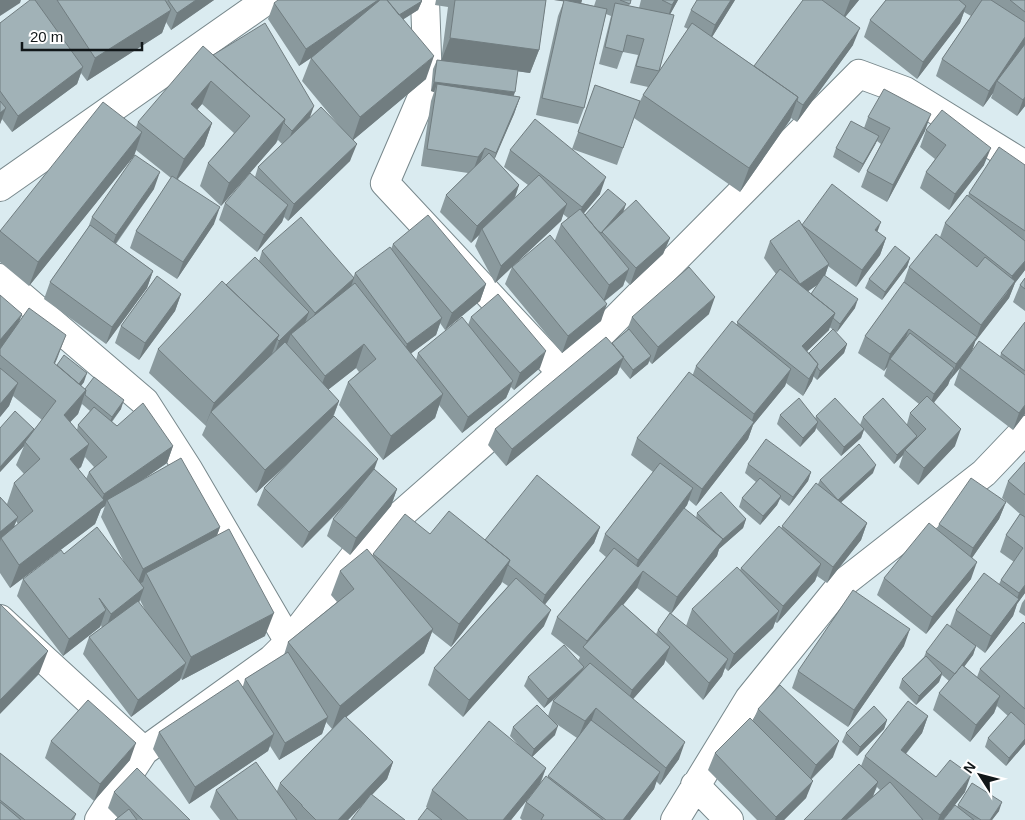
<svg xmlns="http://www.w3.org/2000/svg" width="1025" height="820" viewBox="0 0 1025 820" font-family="Arial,sans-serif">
	<rect width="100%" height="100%" fill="#daebf0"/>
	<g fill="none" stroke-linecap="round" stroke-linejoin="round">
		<g stroke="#78888c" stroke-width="30">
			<path id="minor" d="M 425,0 L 428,83 L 385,183 L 562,373
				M 0,187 L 267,0
				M 0,278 L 145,402 L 188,469 L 289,642
				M 0,619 L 144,751
				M 695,785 L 729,820
				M 99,820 L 144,751 L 272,659 L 289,642 L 356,554 L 562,373 L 859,74 L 905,91 L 1025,165
				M 675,820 L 749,699 L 842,584 L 984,473 L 1025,430"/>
		</g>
		<use href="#minor" stroke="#fff" stroke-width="28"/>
	</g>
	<path fill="#8a999d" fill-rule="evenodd" d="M 35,0 L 214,0 L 171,30 L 166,22 L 162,33 L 87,81 L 81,73 L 77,84 L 12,132 L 2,119 L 0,124 L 0,23 Z
		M 436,0 L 546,0 L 539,50 L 530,73 L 517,71 L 513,96 L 520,97 L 514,114 L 494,159 L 519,185 L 515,198 L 528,185 L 504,167 L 510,150 L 600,194 L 584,213 L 585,215 L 623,213 L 670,238 L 663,254 L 630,285 L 625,280 L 623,286 L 605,301 L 601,321 L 562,353 L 505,284 L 512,267 L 495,283 L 475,246 L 479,235 L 471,243 L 440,212 L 446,195 L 468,173 L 421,166 L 431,101 L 434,92 L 431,91 L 433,69 L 437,60 L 441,61 L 448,7 L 435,5 ZM 563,214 L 568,218 L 561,224 L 555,240 L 512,267 L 561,221 Z
		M 554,0 L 582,0 L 581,3 L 594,6 L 596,0 L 631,0 L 629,6 L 639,8 L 641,0 L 678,0 L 670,14 L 660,70 L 688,29 L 684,27 L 691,10 L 735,0 L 712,37 L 754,66 L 803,0 L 859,0 L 845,17 L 853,45 L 797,122 L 791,118 L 790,120 L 740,192 L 634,118 L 617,165 L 572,149 L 595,85 L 640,101 L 643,95 L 648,87 L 630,83 L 638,55 L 623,52 L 617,69 L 599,64 L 611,16 L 606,14 L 584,108 L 578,124 L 536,115 L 558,16 L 564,1 Z
		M 886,0 L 1025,0 L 1025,106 L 1017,116 L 991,98 L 993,93 L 983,107 L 936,76 L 942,59 L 971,16 L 964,12 L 960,23 L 917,79 L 864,37 L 870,20 Z
		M 422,1 L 418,10 L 403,19 L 426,79 L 353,140 L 350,161 L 288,221 L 284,217 L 282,222 L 257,252 L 219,220 L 225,203 L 255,177 L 258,167 L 282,144 L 278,140 L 276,143 L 221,206 L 200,186 L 208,163 L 234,133 L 202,104 L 197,110 L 212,123 L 204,146 L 178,179 L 214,224 L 177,279 L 130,248 L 136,231 L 171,178 L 136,150 L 134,156 L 29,286 L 0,262 L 0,231 L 136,127 L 138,122 L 213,55 L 310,117 L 341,128 L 302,81 L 311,58 L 299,66 L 268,19 L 274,3 Z
		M 868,117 L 925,131 L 887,202 L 861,187 L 867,171 L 881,144 L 877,141 L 859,173 L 833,157 L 836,148 L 864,128 Z
		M 926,130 L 984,165 L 949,210 L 920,188 L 926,172 L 935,159 L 920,147 Z
		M 1025,165 L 1025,270 L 1015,283 L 1009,298 L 975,341 L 971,353 L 1000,357 L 1001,353 L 1025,322 L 1025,414 L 1013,430 L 954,385 L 960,368 L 962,366 L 950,380 L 948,385 L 934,402 L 955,446 L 918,485 L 899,467 L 903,455 L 894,464 L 864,430 L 861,438 L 841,456 L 816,428 L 815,431 L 800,447 L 777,424 L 780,415 L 815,419 L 816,416 L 860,425 L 863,417 L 907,424 L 910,413 L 919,404 L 884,376 L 887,367 L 884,371 L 858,353 L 865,336 L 903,284 L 909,267 L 940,237 L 945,223 L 968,196 L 969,193 Z
		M 154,189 L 116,244 L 153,271 L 147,288 L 106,344 L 44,299 L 50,282 L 88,228 L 92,217 Z
		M 802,225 L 877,232 L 886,238 L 880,255 L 856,287 L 828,266 L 825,276 L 855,308 L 837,332 L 829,327 L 829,330 L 807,351 L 809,353 L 847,344 L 844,353 L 817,380 L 813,376 L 812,381 L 803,396 L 786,383 L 785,386 L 753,425 L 748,439 L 696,506 L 689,500 L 687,505 L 684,509 L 696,518 L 697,513 L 746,519 L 743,528 L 719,549 L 717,556 L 671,614 L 686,626 L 692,609 L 740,570 L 741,568 L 781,528 L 818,484 L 820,480 L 873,473 L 841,502 L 867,523 L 861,540 L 827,583 L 817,576 L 815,581 L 777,623 L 775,622 L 773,628 L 728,671 L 725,668 L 722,676 L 703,700 L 665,660 L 664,664 L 633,699 L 679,759 L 660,785 L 656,781 L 654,789 L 630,820 L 522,820 L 520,818 L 526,802 L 536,789 L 511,820 L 418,820 L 434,814 L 426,807 L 432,790 L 523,750 L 510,736 L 513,727 L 548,716 L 553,701 L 561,693 L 544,708 L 524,686 L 528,677 L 578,661 L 580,657 L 551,634 L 557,617 L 606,557 L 599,551 L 605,534 L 653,472 L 631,455 L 637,438 L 693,374 L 696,366 L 737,324 L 737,322 L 776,274 L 764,258 L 770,241 ZM 818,284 L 811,294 L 808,291 ZM 637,588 L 670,613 L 658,630 L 656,634 L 623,605 ZM 555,723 L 577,738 L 548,777 L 540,785 L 546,768 L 532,757 L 555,735 Z
		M 393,244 L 486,284 L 480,301 L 445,330 L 440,323 L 436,335 L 411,353 L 416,360 L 418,353 L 468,325 L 471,317 L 540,368 L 514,390 L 511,387 L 506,398 L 462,433 L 439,405 L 435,418 L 383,460 L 339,405 L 348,382 L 359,372 L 356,368 L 328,390 L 339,401 L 333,418 L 375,470 L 397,489 L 391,506 L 350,555 L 327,536 L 333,519 L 344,506 L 302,548 L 257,505 L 264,488 L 285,466 L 256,493 L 202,435 L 206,426 L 149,373 L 158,349 L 226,285 L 259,261 L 262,251 L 353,278 L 355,273 L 391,249 Z
		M 910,258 L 907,267 L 882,300 L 865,288 L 869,279 Z
		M 1025,278 L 1025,311 L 1013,302 L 1020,285 Z
		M 181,294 L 175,311 L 139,360 L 115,343 L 121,326 Z
		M 0,295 L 19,322 L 55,364 L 84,382 L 81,386 L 85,389 L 121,409 L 112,422 L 117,426 L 173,446 L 167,463 L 140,481 L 220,527 L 217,535 L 265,636 L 182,680 L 181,678 L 180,680 L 131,717 L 83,654 L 89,637 L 102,628 L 101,625 L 100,627 L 63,656 L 17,596 L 23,579 L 64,554 L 124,562 L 101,517 L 105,506 L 101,509 L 95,524 L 10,588 L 0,573 L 0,497 L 7,504 L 14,483 L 24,474 L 16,465 L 24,446 L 0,472 L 0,428 L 33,431 L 42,420 L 13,396 L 9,406 L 0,417 ZM 82,404 L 90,411 L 78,425 L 77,430 L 70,422 L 78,414 ZM 85,457 L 94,467 L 89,472 L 86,479 L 78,469 L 81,467 ZM 16,521 L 18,524 L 14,527 ZM 140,600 L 146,612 L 139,603 Z
		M 709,314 L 652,364 L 649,361 L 648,364 L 630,379 L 620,367 L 617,374 L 506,466 L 488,445 L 495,429 L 612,343 L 627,330 L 632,317 Z
		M 1025,462 L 1025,593 L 1017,604 L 1013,616 L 985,653 L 976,646 L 973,655 L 964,666 L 977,677 L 980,669 L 1025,624 L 1025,744 L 1006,766 L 985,747 L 988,738 L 1008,716 L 997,706 L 994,713 L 970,742 L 933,710 L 939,693 L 949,681 L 942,675 L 939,682 L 916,705 L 899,688 L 902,679 L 924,657 L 926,652 L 950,626 L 956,610 L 999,584 L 1001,580 L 1014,562 L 1000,552 L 1006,535 L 1020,514 L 1002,498 L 1008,481 Z
		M 748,464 L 811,472 L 808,481 L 789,506 L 780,499 L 777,505 L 760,525 L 739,507 L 742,498 L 756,482 L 745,473 Z
		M 1006,502 L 999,519 L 972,558 L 971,579 L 926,634 L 877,595 L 884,578 L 937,529 L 939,524 Z
		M 600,527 L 594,543 L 545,604 L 544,626 L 463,717 L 428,685 L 434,668 L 508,586 L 502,582 L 501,584 L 451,647 L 432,632 L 424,653 L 346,717 L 393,762 L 387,779 L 348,820 L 220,820 L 210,807 L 216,790 L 277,791 L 280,783 L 332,729 L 326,722 L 322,734 L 279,760 L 270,746 L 268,751 L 189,804 L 153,749 L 159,732 L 243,686 L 245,679 L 284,655 L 288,642 L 337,602 L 331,595 L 340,571 L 372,556 L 373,554 L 430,534 L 485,540 Z
		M 1025,599 L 1025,616 L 1019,612 L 1022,603 Z
		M 904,646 L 848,727 L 792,688 L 798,671 Z
		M 758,709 L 833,757 L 811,780 L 806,798 L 784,820 L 757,820 L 708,770 L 715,753 L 753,721 Z
		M 928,716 L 922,733 L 906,754 L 936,777 L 965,792 L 943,820 L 804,820 L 861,766 L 865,756 ZM 877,787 L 880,790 L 873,796 Z
		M 887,720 L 884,729 L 857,756 L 842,742 L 846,733 Z
		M 51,741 L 130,760 L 94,801 L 45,758 Z
		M 0,753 L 76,814 L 74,820 L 0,820 Z
		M 114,792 L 190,820 L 115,820 L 118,818 L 108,808 Z
		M 958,805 L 999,811 L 992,820 L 943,820 L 957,807 Z"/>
	<path fill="#717d80" d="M 0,0 L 21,0 L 20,3 L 0,16 Z
		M 196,0 L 214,0 L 171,30 L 177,13 Z
		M 378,0 L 381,0 L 375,15 L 299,66 L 306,49 Z
		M 554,0 L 582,0 L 581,4 Z
		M 675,0 L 678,0 L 666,22 L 672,5 Z
		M 731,0 L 735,0 L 709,42 L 715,25 Z
		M 850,0 L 859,0 L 842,21 Z
		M 422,1 L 418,10 L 393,26 L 396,17 Z
		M 966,6 L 960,23 L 917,79 L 923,62 Z
		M 171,10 L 162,33 L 87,81 L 95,58 Z
		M 860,28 L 853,45 L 797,122 L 803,105 Z
		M 1025,37 L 1025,44 L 997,81 L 993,93 L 983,107 L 989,91 Z
		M 450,38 L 539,50 L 530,73 L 441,61 Z
		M 434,56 L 426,79 L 352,141 L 360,117 Z
		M 83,67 L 77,84 L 12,132 L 18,116 Z
		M 211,81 L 202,104 L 182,127 L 191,104 Z
		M 434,82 L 515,92 L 512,101 L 437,84 L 434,92 L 431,91 Z
		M 520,97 L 514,114 L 490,170 L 496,153 Z
		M 798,97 L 790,120 L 740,192 L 749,168 Z
		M 1025,97 L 1025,106 L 1017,116 L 1023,100 Z
		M 314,106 L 308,123 L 286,148 L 292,131 Z
		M 6,108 L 0,124 L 0,113 Z
		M 931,114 L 925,131 L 887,202 L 893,185 Z
		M 285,119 L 276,143 L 221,206 L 229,183 Z
		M 212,123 L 204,146 L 175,182 L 184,159 Z
		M 142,132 L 134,156 L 29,286 L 38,262 Z
		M 879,136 L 875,145 L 859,173 L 863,164 Z
		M 357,144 L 350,161 L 288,221 L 294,204 Z
		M 485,148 L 479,165 L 472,174 L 478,157 Z
		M 991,148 L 984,165 L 949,210 L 955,194 Z
		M 160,172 L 154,189 L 110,251 L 116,235 Z
		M 606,177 L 600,194 L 575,224 L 582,207 Z
		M 519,185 L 513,202 L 482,229 L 479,235 L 471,243 L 477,226 Z
		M 567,204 L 561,221 L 495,283 L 501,266 Z
		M 626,204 L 623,213 L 602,232 L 598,242 L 601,233 Z
		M 288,205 L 282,222 L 257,252 L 264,235 Z
		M 220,207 L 214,224 L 177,279 L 183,262 Z
		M 881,222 L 875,238 L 875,230 Z
		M 670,238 L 663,254 L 630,285 L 636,268 Z
		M 886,238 L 880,255 L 856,287 L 862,270 Z
		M 910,258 L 907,267 L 882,300 L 885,292 Z
		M 1025,261 L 1025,270 L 1015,283 L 1009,298 L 975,342 L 981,325 L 1007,293 L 1012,276 Z
		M 829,264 L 823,281 L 794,301 L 800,284 Z
		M 629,269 L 623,286 L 603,302 L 609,285 Z
		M 153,271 L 147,288 L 106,344 L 112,327 Z
		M 354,278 L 348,295 L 309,329 L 315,313 Z
		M 486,284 L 480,301 L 445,330 L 452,313 Z
		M 181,294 L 175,311 L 139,360 L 145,343 Z
		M 715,297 L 709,314 L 652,364 L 658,347 Z
		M 858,299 L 855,308 L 837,332 L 840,324 Z
		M 607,304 L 601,321 L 562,353 L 568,336 Z
		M 309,312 L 303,329 L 291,334 L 287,344 L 273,358 L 279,341 Z
		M 835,313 L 829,330 L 796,362 L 802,346 Z
		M 22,314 L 14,337 L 0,353 L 0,340 Z
		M 442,318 L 436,335 L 401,361 L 407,344 Z
		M 909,329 L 903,345 L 890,359 L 887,367 L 884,371 L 890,354 Z
		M 66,335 L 57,359 L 45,386 L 54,363 Z
		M 279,335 L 270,359 L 211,412 L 205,426 L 214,403 Z
		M 977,337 L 971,354 L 950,380 L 956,364 Z
		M 364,344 L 356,368 L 316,399 L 325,376 Z
		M 847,344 L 844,353 L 817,380 L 820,371 Z
		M 546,351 L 540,368 L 514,390 L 520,373 Z
		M 651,356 L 648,364 L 630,379 L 633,370 Z
		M 624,357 L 617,374 L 506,466 L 512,449 Z
		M 818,364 L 812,381 L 803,396 L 809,379 Z
		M 954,368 L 948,385 L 928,410 L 934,394 Z
		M 791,369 L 785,386 L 753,425 L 748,439 L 696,506 L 702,489 L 749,429 L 754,414 Z
		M 87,373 L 84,382 L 72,397 L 75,388 Z
		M 513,381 L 506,398 L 462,433 L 468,417 Z
		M 18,383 L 9,406 L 0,417 L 0,404 Z
		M 86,390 L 78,414 L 55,438 L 64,415 Z
		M 443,394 L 435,418 L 383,460 L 391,436 Z
		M 124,400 L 121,409 L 108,426 L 112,417 Z
		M 339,401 L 330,424 L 256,493 L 265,470 Z
		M 1025,405 L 1025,414 L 1013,430 L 1019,413 Z
		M 818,422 L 815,431 L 800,447 L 803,438 Z
		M 34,429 L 31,438 L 25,442 L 24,446 L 0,472 L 0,467 Z
		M 864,429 L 861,438 L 841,456 L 844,447 Z
		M 961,429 L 955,446 L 918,485 L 924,468 Z
		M 917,436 L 914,445 L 905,450 L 903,455 L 894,464 L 897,455 Z
		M 89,444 L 81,467 L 62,483 L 70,459 Z
		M 173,446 L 167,463 L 109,503 L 107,500 L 105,506 L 101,509 L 95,524 L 10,588 L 19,565 L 101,502 L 104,494 Z
		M 378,459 L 372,476 L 302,548 L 309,532 Z
		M 876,465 L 873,473 L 834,509 L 837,500 Z
		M 811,472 L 808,481 L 789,506 L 793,497 Z
		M 693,488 L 687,505 L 632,577 L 638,560 Z
		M 397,489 L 391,506 L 350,555 L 356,538 Z
		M 781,496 L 777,505 L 760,525 L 763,516 Z
		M 1006,502 L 999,519 L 967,565 L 973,548 Z
		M 18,517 L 11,534 L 1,538 L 0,542 L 0,532 Z
		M 746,519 L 743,528 L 719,549 L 717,556 L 671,614 L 677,597 L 723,539 Z
		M 867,523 L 861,540 L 827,583 L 833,567 Z
		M 220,527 L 214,544 L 146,573 L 143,582 L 137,585 L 143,569 Z
		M 600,527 L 594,543 L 539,612 L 545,595 Z
		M 510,560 L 501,584 L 451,647 L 459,624 Z
		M 977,562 L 971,579 L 926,634 L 932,617 Z
		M 821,564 L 815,581 L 777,623 L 783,606 Z
		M 643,571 L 637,588 L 586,650 L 584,648 L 587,641 Z
		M 1025,585 L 1025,593 L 1017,604 L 1013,616 L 985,653 L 991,636 L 1015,604 L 1019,593 Z
		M 144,588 L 138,605 L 105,631 L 111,614 Z
		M 106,610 L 100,627 L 63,656 L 69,639 Z
		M 551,610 L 544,626 L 463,717 L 469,700 Z
		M 779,611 L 773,628 L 728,671 L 734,654 Z
		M 274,613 L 265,636 L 182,680 L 191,657 Z
		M 433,629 L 424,653 L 332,729 L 340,706 Z
		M 910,629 L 904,646 L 848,727 L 854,710 Z
		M 976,646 L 973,655 L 952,683 L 955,674 Z
		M 670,647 L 664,664 L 626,707 L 632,690 Z
		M 48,651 L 39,674 L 0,714 L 0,700 Z
		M 728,659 L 722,676 L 703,700 L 709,683 Z
		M 186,663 L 180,680 L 131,717 L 138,700 Z
		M 584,667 L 580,675 L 544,708 L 548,699 Z
		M 942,673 L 939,682 L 916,705 L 919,696 Z
		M 1000,696 L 994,713 L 970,742 L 976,725 Z
		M 596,708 L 590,725 L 578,738 L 585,721 Z
		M 928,716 L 922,733 L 895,767 L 901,750 Z
		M 328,717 L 322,734 L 279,760 L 285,743 Z
		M 887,720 L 884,729 L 857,756 L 860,747 Z
		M 558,726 L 555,735 L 531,758 L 534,749 Z
		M 274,734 L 268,751 L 189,804 L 195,787 Z
		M 1025,739 L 1025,744 L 1006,766 L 1009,758 Z
		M 839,741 L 833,757 L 809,781 L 816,765 Z
		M 685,742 L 679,759 L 660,785 L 666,768 Z
		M 136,743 L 130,760 L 94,801 L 100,784 Z
		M 393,762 L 387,779 L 348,820 L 338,820 Z
		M 546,768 L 539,785 L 511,820 L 503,820 Z
		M 660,772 L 654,789 L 630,820 L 623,820 Z
		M 971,775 L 965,792 L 943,820 L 938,820 L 940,815 Z
		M 813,781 L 806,798 L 784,820 L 775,820 L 776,817 Z
		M 878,782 L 872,799 L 852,820 L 841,820 Z
		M 1002,802 L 999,811 L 992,820 L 990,820 Z"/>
	<path fill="#a1b2b7" stroke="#717d80" d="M 30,0 L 35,0 L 83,67 L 18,116 L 0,91 L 0,23 Z
		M 57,0 L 165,0 L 171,10 L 95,58 Z
		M 168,0 L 196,0 L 177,13 Z
		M 278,0 L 378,0 L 306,49 L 274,3 Z
		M 380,0 L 387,0 L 434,56 L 360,117 L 311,58 Z
		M 387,0 L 421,0 L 422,1 L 399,15 Z
		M 455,0 L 546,0 L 539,50 L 450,38 Z
		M 564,0 L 607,9 L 584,108 L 542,98 Z
		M 620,0 L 631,0 L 630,4 Z
		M 662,0 L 675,0 L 672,5 Z
		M 697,0 L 731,0 L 715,25 L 691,10 Z
		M 803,0 L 822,0 L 860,28 L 803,105 L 797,101 L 798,97 L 754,66 Z
		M 886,0 L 959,0 L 966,6 L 923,62 L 870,20 Z
		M 982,0 L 991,0 L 1025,22 L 1025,37 L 989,91 L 942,59 Z
		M 1010,0 L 1025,0 L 1025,12 Z
		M 615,3 L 674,15 L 659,71 L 636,66 L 644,39 L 627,35 L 623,52 L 605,47 Z
		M 265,23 L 314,106 L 292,131 L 284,123 L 285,119 L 213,55 Z
		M 692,23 L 798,97 L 749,168 L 643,95 Z
		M 1025,44 L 1025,97 L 1023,100 L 997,81 Z
		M 203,46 L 285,119 L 229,183 L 208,163 L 250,116 L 211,81 L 191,104 L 212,123 L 184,159 L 138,122 Z
		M 437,60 L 518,70 L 515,92 L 434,82 Z
		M 437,84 L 520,97 L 496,153 L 485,148 L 478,157 L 427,149 Z
		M 595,85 L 640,101 L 623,148 L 578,132 Z
		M 884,89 L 931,114 L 893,185 L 867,171 L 890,128 L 868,117 Z
		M 0,101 L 6,108 L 0,113 Z
		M 103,102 L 142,132 L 38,262 L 0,231 Z
		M 321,107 L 357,144 L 294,204 L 258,167 Z
		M 942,110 L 991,148 L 955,194 L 926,172 L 946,145 L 926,130 Z
		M 535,119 L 606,177 L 582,207 L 510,150 Z
		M 851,121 L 879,136 L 863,164 L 836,148 Z
		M 999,147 L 1025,165 L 1025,231 L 969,193 Z
		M 489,153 L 519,185 L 477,226 L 446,195 Z
		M 135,155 L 160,172 L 116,235 L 92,217 Z
		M 250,173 L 288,205 L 264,235 L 225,203 Z
		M 539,175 L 567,204 L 501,266 L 482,229 Z
		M 172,176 L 220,207 L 183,262 L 136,231 Z
		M 832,184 L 881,222 L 875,230 L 886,238 L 862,270 L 802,225 L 829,264 L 800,284 L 770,241 L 799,220 L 802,225 Z
		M 608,189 L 626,204 L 601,233 L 597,230 L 585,215 Z
		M 967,195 L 1025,241 L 1025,261 L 1012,276 L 945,223 Z
		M 636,200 L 670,238 L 636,268 L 602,232 Z
		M 580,209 L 629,269 L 609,285 L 561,224 Z
		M 428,215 L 486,284 L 452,313 L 393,244 Z
		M 301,217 L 354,278 L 315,313 L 262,251 Z
		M 90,225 L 153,271 L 112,327 L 50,282 Z
		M 936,234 L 977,267 L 985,257 L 1015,281 L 981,325 L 909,267 Z
		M 550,235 L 607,304 L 568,336 L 512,267 Z
		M 895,246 L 910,258 L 885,292 L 869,279 Z
		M 390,247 L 442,318 L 407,344 L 355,273 Z
		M 255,257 L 309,312 L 279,341 L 277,339 L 279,335 L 226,285 Z
		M 689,267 L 715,297 L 658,347 L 632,317 Z
		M 780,269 L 835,313 L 802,346 L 818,364 L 809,379 L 737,322 Z
		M 824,275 L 858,299 L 840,324 L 833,318 L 835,313 L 811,294 Z
		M 157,276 L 181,294 L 145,343 L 121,326 Z
		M 1025,278 L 1025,289 L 1020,285 Z
		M 222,281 L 279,335 L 214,403 L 158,349 Z
		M 904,282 L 977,337 L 956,364 L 909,329 L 890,354 L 865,336 Z
		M 355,283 L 443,394 L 391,436 L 348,382 L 376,359 L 364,344 L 325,376 L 291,334 Z
		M 498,294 L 546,351 L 520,373 L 471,317 Z
		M 0,295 L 22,314 L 0,340 Z
		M 29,308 L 66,335 L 54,363 L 86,390 L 64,415 L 89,444 L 70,459 L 104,500 L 19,565 L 1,538 L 33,511 L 14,483 L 40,459 L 25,442 L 56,401 L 0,355 L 0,349 Z
		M 462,317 L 513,381 L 468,417 L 418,353 Z
		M 732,321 L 791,369 L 754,414 L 696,366 Z
		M 1025,322 L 1025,371 L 1001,353 Z
		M 629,329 L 651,356 L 633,370 L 612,343 Z
		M 833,329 L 847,344 L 820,371 L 817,367 L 818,364 L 809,353 Z
		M 910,333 L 954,368 L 934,394 L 890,359 Z
		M 606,337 L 624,357 L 512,449 L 495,429 Z
		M 979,341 L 1025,375 L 1025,405 L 1019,413 L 960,368 Z
		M 285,342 L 339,401 L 265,470 L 211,412 Z
		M 64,355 L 87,373 L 79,384 L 57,365 Z
		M 0,368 L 18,383 L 0,404 Z
		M 689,372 L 754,422 L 702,489 L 637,438 Z
		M 94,377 L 124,400 L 112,417 L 85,395 L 86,390 L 85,389 Z
		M 927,396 L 961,429 L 924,468 L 905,450 L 926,429 L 910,413 Z
		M 799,398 L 818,422 L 803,438 L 780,415 Z
		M 835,398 L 864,429 L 844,447 L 816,416 Z
		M 883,398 L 917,436 L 897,455 L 863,417 Z
		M 143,403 L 173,446 L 104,494 L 89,472 L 107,457 L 78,425 L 94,407 L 117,426 Z
		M 15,411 L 34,429 L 0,467 L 0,428 Z
		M 334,416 L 378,459 L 309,532 L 264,488 Z
		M 766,439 L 811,472 L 793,497 L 748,464 Z
		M 859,444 L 876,465 L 838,500 L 820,480 Z
		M 181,458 L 220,527 L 143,569 L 107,500 Z
		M 1025,462 L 1025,495 L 1008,481 Z
		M 660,463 L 693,488 L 638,560 L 605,534 Z
		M 374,469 L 397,489 L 356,538 L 333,519 Z
		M 537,475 L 600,527 L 545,595 L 508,565 L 510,560 L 485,540 Z
		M 760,478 L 781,496 L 763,516 L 742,498 Z
		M 971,478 L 1006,502 L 973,548 L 939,524 Z
		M 816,483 L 867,523 L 833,567 L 782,526 Z
		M 721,492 L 746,519 L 722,540 L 723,539 L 716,533 L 697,513 Z
		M 0,497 L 18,517 L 0,532 Z
		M 684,508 L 723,539 L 677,597 L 643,571 L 587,641 L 557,617 L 614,548 L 638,567 Z
		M 449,511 L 510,560 L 459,624 L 373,554 L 405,514 L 430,534 Z
		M 1020,514 L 1025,517 L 1025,585 L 1019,593 L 1001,580 L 1023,548 L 1006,535 Z
		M 929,523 L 977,562 L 932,617 L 884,578 Z
		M 779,526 L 821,564 L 783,606 L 741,568 Z
		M 97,527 L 144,588 L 111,614 L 99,598 L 106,610 L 69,639 L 23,579 L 61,550 L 64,554 Z
		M 229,529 L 274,613 L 191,657 L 146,573 Z
		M 367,549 L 433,629 L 340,706 L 288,642 L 354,589 L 340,571 Z
		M 737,567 L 779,611 L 734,654 L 692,609 Z
		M 984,573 L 1019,599 L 991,636 L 956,610 Z
		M 516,578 L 551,610 L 469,700 L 434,668 Z
		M 853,590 L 910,629 L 854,710 L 798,671 Z
		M 138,601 L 186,663 L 138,700 L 89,637 Z
		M 0,604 L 48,651 L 0,700 Z
		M 622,604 L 670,647 L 632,690 L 583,647 Z
		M 670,613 L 728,659 L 709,683 L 658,630 Z
		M 1023,622 L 1025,624 L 1025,709 L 980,669 Z
		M 947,624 L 976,646 L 955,674 L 926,652 Z
		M 564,645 L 584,667 L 548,699 L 528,677 Z
		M 288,652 L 328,717 L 285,743 L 245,679 Z
		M 926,656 L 942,673 L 919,696 L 902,679 Z
		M 590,663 L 685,742 L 666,768 L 596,708 L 585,721 L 553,701 Z
		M 962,665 L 1000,696 L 976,725 L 939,693 Z
		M 238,680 L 274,734 L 195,787 L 159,732 Z
		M 780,685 L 839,741 L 816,765 L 758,709 Z
		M 88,700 L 136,743 L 100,784 L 51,741 Z
		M 908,701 L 928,716 L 901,750 L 936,777 L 950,760 L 971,775 L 940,815 L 865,756 Z
		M 537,705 L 558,726 L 534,749 L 513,727 Z
		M 874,706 L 887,720 L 860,747 L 846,733 Z
		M 1011,712 L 1025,725 L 1025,739 L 1009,758 L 988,738 Z
		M 345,716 L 393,762 L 338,820 L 316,820 L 302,806 L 302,805 L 280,783 Z
		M 750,718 L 813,781 L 776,817 L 715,753 Z
		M 591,720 L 660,772 L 623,820 L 606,820 L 548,776 Z
		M 489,721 L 546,768 L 503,820 L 468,820 L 432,790 Z
		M 0,753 L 76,814 L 71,820 L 25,820 L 0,800 Z
		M 256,762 L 297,820 L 238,820 L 216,790 Z
		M 859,764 L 878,782 L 841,820 L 804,820 Z
		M 137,768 L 190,820 L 143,820 L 114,792 Z
		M 546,776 L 603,820 L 541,820 L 544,815 L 526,802 Z
		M 890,782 L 923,820 L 846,820 Z
		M 972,783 L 1002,802 L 990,820 L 981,820 L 958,805 Z
		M 371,794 L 405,820 L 351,820 Z
		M 0,802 L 21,820 L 0,820 Z
		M 955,805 L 974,820 L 943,820 Z
		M 427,808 L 442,820 L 418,820 Z
		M 129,809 L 137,820 L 115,820 Z"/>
	<g transform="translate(980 775) rotate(306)" stroke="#ffffff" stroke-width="4" paint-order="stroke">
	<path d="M0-4L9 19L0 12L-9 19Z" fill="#111719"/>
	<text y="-8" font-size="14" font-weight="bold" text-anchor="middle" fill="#111719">N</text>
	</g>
	<path d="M22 42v8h120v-8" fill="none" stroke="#111719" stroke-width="2.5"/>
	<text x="30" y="42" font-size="15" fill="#111719" stroke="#ffffff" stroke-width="4" paint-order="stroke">20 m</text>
</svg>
